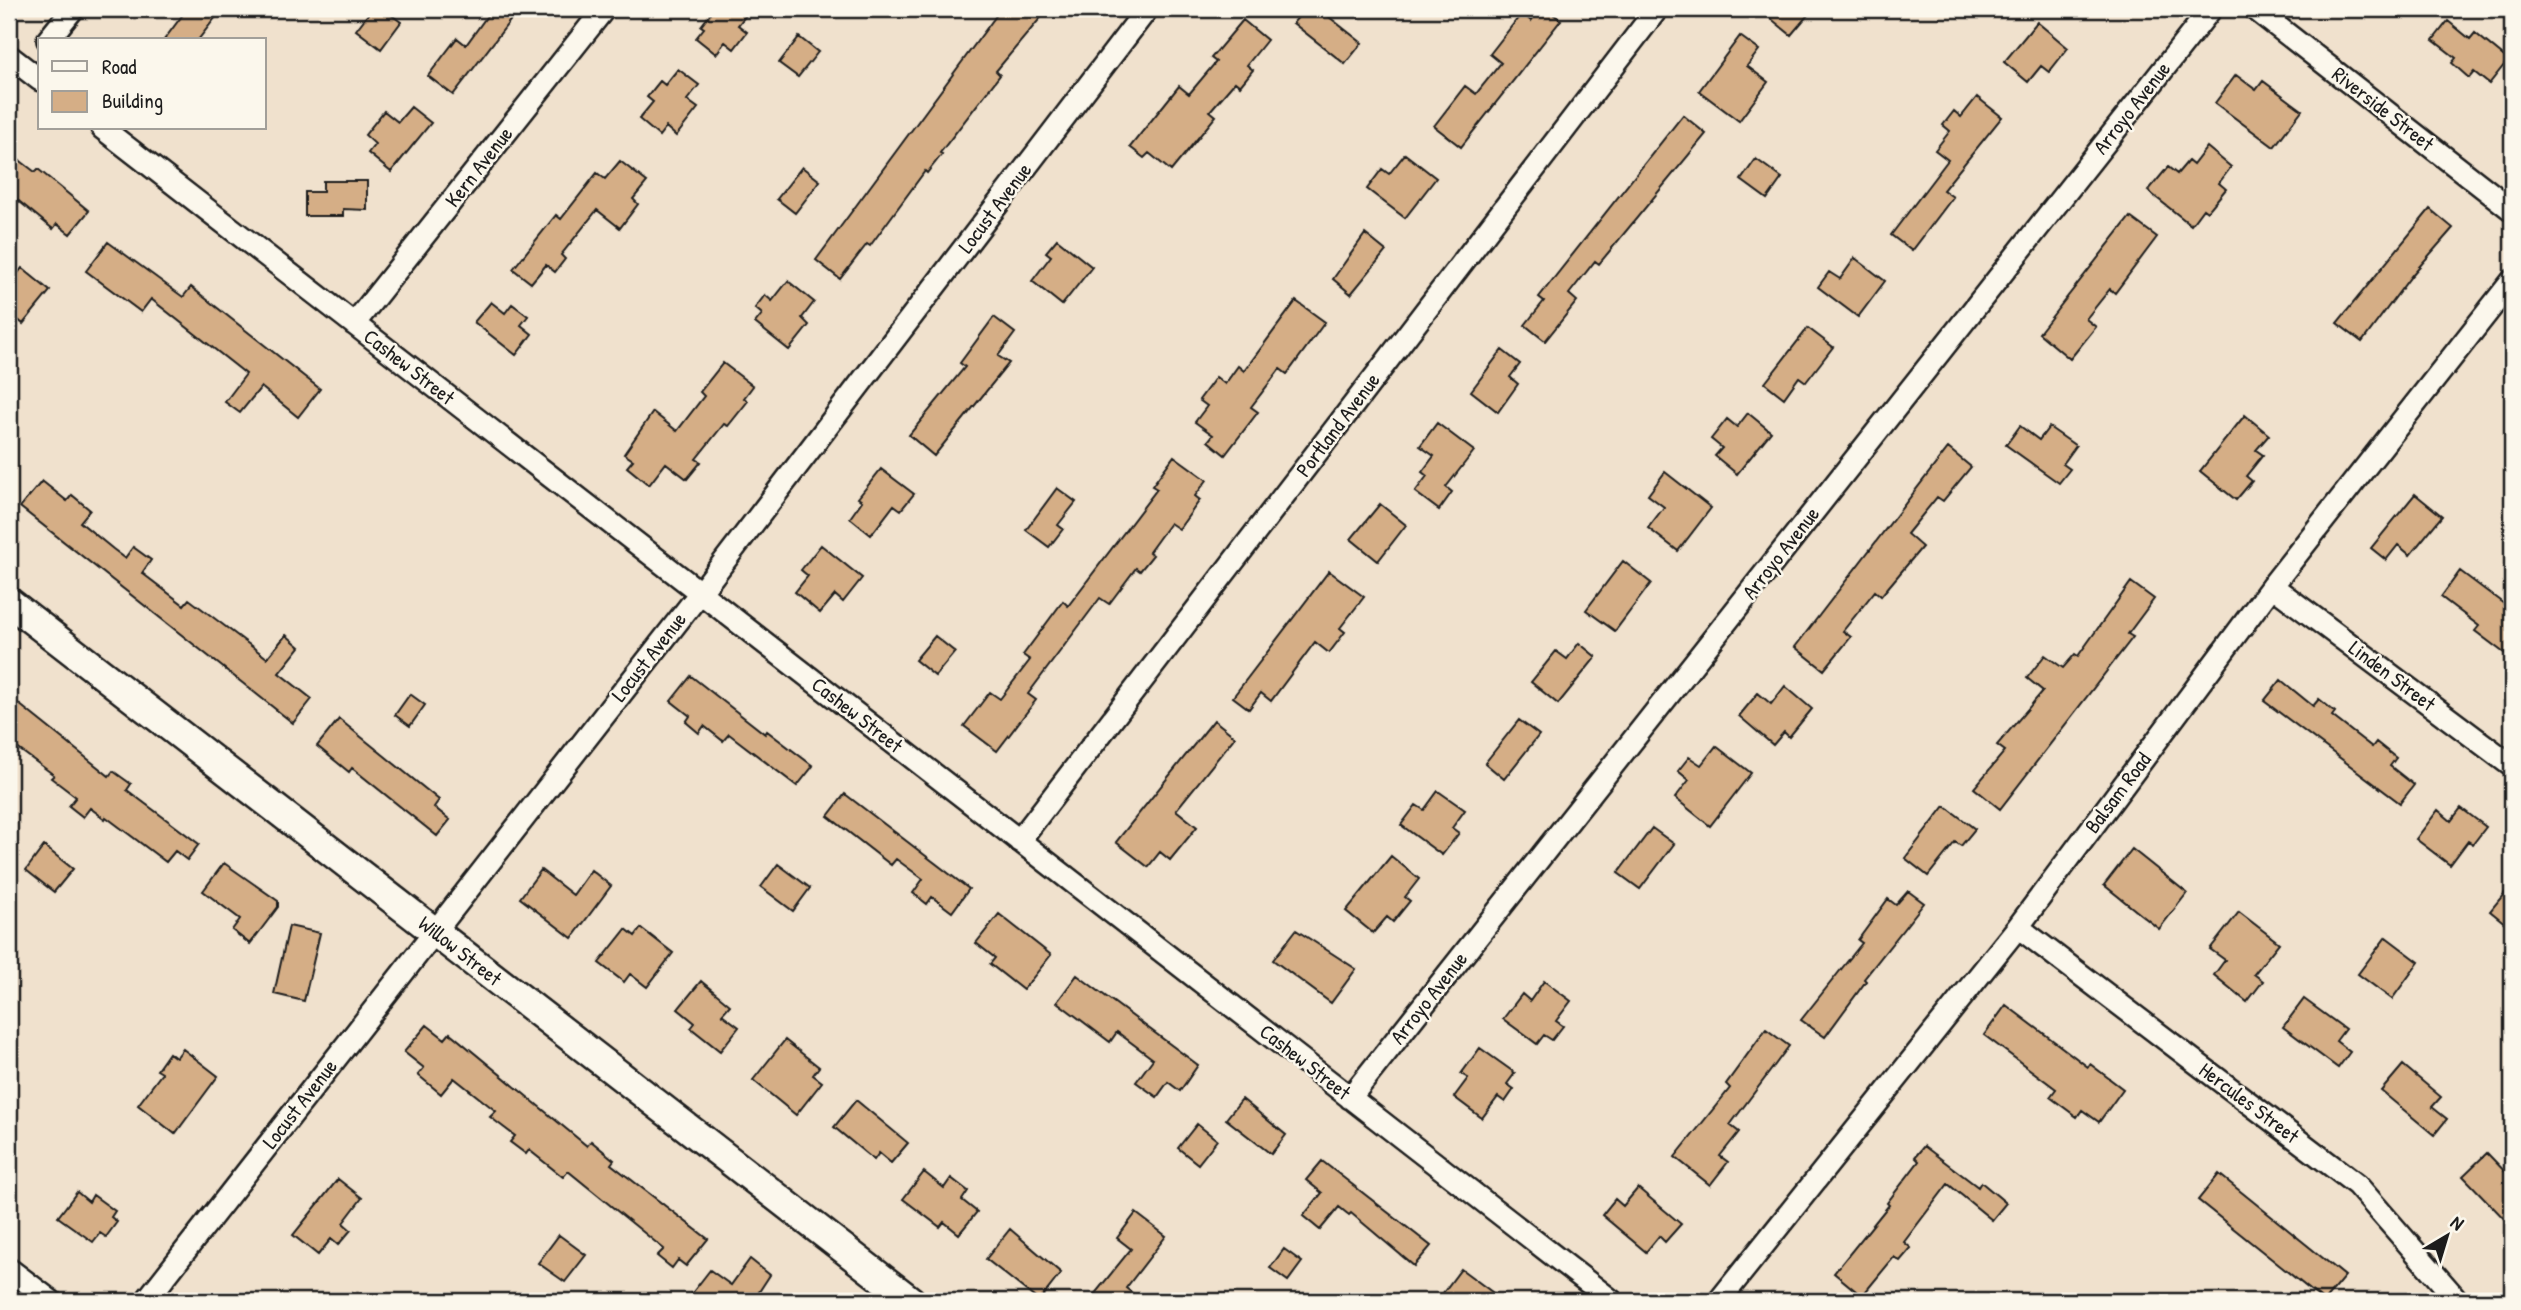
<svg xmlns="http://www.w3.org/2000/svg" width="2521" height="1310" viewBox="0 0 2521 1310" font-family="'Patrick Hand',sans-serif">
	<rect width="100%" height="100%" fill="#f0e1cd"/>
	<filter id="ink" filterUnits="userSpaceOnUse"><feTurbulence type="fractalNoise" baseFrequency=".0143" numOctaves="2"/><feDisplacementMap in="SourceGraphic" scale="14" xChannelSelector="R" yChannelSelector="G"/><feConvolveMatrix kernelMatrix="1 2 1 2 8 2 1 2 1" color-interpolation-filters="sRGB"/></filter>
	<g filter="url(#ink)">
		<path fill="#d5ae86" stroke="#1c1c1c" stroke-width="2" d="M 187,9 L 222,9 L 198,40 L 164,40 Z
			M 372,9 L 383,9 L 401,22 L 381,49 L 356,30 Z
			M 492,9 L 519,9 L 453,95 L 428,76 L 457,38 L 466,45 Z
			M 714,9 L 751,9 L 738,25 L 747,32 L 734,49 L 725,42 L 716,54 L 696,38 L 704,28 L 701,26 Z
			M 1001,9 L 1048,9 L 996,71 L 1000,75 L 940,153 L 942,154 L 927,173 L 925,171 L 870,246 L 867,244 L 840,279 L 816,260 Z
			M 1305,9 L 1319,9 L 1362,43 L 1345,64 L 1293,23 Z
			M 1540,9 L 1546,9 L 1561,20 L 1461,147 L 1434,126 L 1465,86 L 1476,94 L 1501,63 L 1490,54 L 1522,13 L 1531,21 Z
			M 1759,9 L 1813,9 L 1791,35 Z
			M 1243,20 L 1267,40 L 1247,65 L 1253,70 L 1240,86 L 1235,82 L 1210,111 L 1216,116 L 1171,171 L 1149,153 L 1144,158 L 1130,147 L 1179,86 L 1189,94 L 1216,62 L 1211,58 Z
			M 2448,21 L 2470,39 L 2475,33 L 2508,60 L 2489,84 L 2474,72 L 2469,78 L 2452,63 L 2456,58 L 2433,40 Z
			M 2037,22 L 2068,48 L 2049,72 L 2041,66 L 2028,82 L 2004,62 Z
			M 1740,36 L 1759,50 L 1747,66 L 1768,82 L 1739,121 L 1699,91 Z
			M 799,37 L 818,52 L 798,77 L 779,63 Z
			M 678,69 L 699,85 L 687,100 L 698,108 L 676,136 L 666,127 L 659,136 L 639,119 L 653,102 L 647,97 L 660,81 L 665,85 Z
			M 2236,75 L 2256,90 L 2263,81 L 2302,110 L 2274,147 L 2215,103 Z
			M 1977,97 L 2002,117 L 1943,190 L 1953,197 L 1912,251 L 1891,235 L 1948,160 L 1935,150 L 1950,131 L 1943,125 L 1954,111 L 1961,117 Z
			M 411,107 L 431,123 L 391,172 L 368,153 L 375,144 L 365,135 L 384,111 L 398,122 Z
			M 1683,115 L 1706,134 L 1599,264 L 1595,261 L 1569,294 L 1577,301 L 1545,341 L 1525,325 L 1544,301 L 1539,297 Z
			M 2207,147 L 2231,167 L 2219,183 L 2226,189 L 2207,212 L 2203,209 L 2191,225 L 2148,191 L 2168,167 L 2177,174 L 2188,161 L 2193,165 Z
			M 9,152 L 35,172 L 38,169 L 89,211 L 70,234 L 57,224 L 53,229 L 9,193 Z
			M 1405,154 L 1436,178 L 1405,218 L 1367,189 L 1382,169 L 1389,174 Z
			M 1756,159 L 1782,178 L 1767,199 L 1741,180 Z
			M 620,161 L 647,182 L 633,199 L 638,204 L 620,228 L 597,210 L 561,255 L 565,259 L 555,272 L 546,265 L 531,283 L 513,269 L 556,215 L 561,219 L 597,173 L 605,179 Z
			M 802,167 L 820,181 L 795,213 L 777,199 Z
			M 323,181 L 367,181 L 367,210 L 343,209 L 343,216 L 305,216 L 305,192 L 323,192 Z
			M 2430,209 L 2453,228 L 2412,275 L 2362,342 L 2337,323 Z
			M 2130,217 L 2157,237 L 2115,293 L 2110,289 L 2086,319 L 2096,327 L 2070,359 L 2039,333 Z
			M 1365,234 L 1386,251 L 1351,294 L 1333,279 Z
			M 1057,239 L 1092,267 L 1062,305 L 1032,281 L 1051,256 L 1046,252 Z
			M 108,242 L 183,297 L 191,287 L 320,389 L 298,417 L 261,387 L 240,413 L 225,402 L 246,374 L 151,299 L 141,312 L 86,271 Z
			M 1855,258 L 1885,281 L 1858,317 L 1818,287 L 1829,272 L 1840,279 Z
			M 22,268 L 50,291 L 23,324 L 9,312 L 9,285 Z
			M 788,281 L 814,302 L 802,318 L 809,325 L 789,350 L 755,323 L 762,314 L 755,308 L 765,295 L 772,301 Z
			M 1296,301 L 1325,322 L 1287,374 L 1280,369 L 1251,407 L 1258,412 L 1225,455 L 1208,441 L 1213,435 L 1195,422 L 1207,406 L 1199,400 L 1216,377 L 1225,384 L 1238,366 L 1244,371 Z
			M 491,302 L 505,313 L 512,304 L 528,316 L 521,325 L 532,334 L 516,355 L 474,322 Z
			M 994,317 L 1015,333 L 998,356 L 1009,363 L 934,456 L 909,435 L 965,367 L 960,363 Z
			M 1808,328 L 1833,347 L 1806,382 L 1799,377 L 1784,398 L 1765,383 Z
			M 1502,350 L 1520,364 L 1510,377 L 1518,384 L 1498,412 L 1471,391 Z
			M 723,363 L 753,386 L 744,398 L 748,401 L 728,426 L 724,424 L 696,459 L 701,462 L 687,479 L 666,463 L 649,485 L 627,467 L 633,460 L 624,454 L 653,412 L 677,431 L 704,396 L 700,392 Z
			M 1748,413 L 1771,432 L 1737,474 L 1715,456 L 1722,448 L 1711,439 L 1727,419 L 1737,427 Z
			M 2245,415 L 2269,435 L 2256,450 L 2263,455 L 2246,476 L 2252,481 L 2236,500 L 2200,471 Z
			M 1437,423 L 1474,451 L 1446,487 L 1452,492 L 1439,510 L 1415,492 L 1427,476 L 1422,472 L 1434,456 L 1420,446 Z
			M 2020,426 L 2039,440 L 2049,427 L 2076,446 L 2063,464 L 2070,469 L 2059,483 L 2006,445 Z
			M 1948,448 L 1971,467 L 1943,501 L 1937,497 L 1907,534 L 1922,547 L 1881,596 L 1875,591 L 1843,631 L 1851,637 L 1824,670 L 1795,647 Z
			M 1174,456 L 1207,480 L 1195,496 L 1200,500 L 1179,529 L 1170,523 L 1149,552 L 1153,555 L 1140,571 L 1136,568 L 1109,604 L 1100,598 L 1028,694 L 1036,700 L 997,751 L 964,726 L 990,692 L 1000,699 L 1030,660 L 1023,655 L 1063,601 L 1068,606 L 1157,489 L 1152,486 Z
			M 881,469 L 914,494 L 901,510 L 894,505 L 871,535 L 850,518 L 862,501 L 858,498 Z
			M 1665,472 L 1711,508 L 1678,551 L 1648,528 L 1664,507 L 1648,495 Z
			M 42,481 L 67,501 L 72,495 L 90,510 L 80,522 L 113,549 L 125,558 L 133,547 L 151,560 L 142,573 L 184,605 L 189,599 L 267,658 L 286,635 L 300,647 L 279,673 L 312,699 L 293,723 L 20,507 Z
			M 1057,488 L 1076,502 L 1058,525 L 1063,529 L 1049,547 L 1026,530 Z
			M 2415,494 L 2442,516 L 2410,555 L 2398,545 L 2386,560 L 2371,548 Z
			M 1380,504 L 1406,525 L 1378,561 L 1351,539 Z
			M 821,545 L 862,578 L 843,602 L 835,595 L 820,613 L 795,592 L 808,576 L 801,570 Z
			M 1623,561 L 1651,583 L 1615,631 L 1586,610 Z
			M 1329,571 L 1364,597 L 1340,628 L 1345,632 L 1329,653 L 1315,642 L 1271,701 L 1261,693 L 1249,709 L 1233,697 Z
			M 2460,571 L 2512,610 L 2512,659 L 2475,631 L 2479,626 L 2441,597 Z
			M 2131,582 L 2154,599 L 2128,634 L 2133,637 L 2000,809 L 1974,788 L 2005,751 L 1997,745 L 2043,691 L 2027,678 L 2045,655 L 2063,668 L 2075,654 L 2078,656 Z
			M 935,636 L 955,652 L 935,676 L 915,660 Z
			M 1579,643 L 1596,657 L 1558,704 L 1531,682 L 1556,651 L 1567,659 Z
			M 691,676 L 765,734 L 767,731 L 813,766 L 797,786 L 729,734 L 723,741 L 704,726 L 699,733 L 686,722 L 690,716 L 671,701 Z
			M 2281,680 L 2313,706 L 2319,699 L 2335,712 L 2332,716 L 2372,747 L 2376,742 L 2396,758 L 2390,766 L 2414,785 L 2400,803 L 2264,701 Z
			M 1785,686 L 1812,709 L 1789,737 L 1784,732 L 1773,745 L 1739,716 L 1758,693 L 1771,704 Z
			M 410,694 L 425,705 L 410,726 L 395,715 Z
			M 9,696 L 109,776 L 113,771 L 131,784 L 127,790 L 199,844 L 187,860 L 175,851 L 166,862 L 106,817 L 105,819 L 90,808 L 83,817 L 69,806 L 76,797 L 51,778 L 54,775 L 9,742 Z
			M 339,719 L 439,800 L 434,807 L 450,820 L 437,836 L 352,768 L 349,772 L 317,746 Z
			M 1214,720 L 1235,737 L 1176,810 L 1197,827 L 1170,860 L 1160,852 L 1148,867 L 1116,842 Z
			M 1519,720 L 1539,735 L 1504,779 L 1485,763 Z
			M 1716,746 L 1751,773 L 1710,826 L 1675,798 L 1689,780 L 1678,771 L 1689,757 L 1701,765 Z
			M 1438,791 L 1465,810 L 1452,828 L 1459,833 L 1442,855 L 1401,825 L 1416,805 L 1424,810 Z
			M 845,794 L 969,889 L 952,912 L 932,897 L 927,904 L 913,893 L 923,879 L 896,859 L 891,865 L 828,816 Z
			M 1945,806 L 1975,829 L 1961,846 L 1955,842 L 1928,876 L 1905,858 Z
			M 2461,808 L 2486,827 L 2473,844 L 2468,841 L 2450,865 L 2416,839 L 2438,810 L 2451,821 Z
			M 1652,828 L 1674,844 L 1640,889 L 1618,873 Z
			M 44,846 L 73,869 L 54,892 L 26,870 Z
			M 2132,849 L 2187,893 L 2159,929 L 2104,885 Z
			M 1391,856 L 1419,879 L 1405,897 L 1410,901 L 1393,922 L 1387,917 L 1373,933 L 1346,911 Z
			M 224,863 L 278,901 L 278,907 L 250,944 L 232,930 L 240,919 L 203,891 Z
			M 778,864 L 810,888 L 793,911 L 761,887 Z
			M 541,870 L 573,895 L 591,870 L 611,886 L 572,938 L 520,898 Z
			M 2512,884 L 2512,929 L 2490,911 Z
			M 1908,891 L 1924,903 L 1864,979 L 1866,981 L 1825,1037 L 1801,1020 L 1862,943 L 1858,940 L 1888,899 L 1896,905 Z
			M 2239,912 L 2279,943 L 2254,974 L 2263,981 L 2247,1002 L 2214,975 L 2225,960 L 2210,949 Z
			M 999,914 L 1051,955 L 1023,990 L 990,964 L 995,958 L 976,943 Z
			M 289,926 L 320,933 L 304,1001 L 274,994 Z
			M 641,928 L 673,953 L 647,987 L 630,974 L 624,982 L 599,963 L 626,929 L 635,936 Z
			M 1296,930 L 1356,969 L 1331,1003 L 1273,960 Z
			M 2386,937 L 2419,962 L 2392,999 L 2358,974 Z
			M 1077,975 L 1198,1065 L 1180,1091 L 1168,1082 L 1157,1097 L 1136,1082 L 1153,1059 L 1117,1032 L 1110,1042 L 1057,1002 Z
			M 701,981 L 730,1005 L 722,1014 L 739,1027 L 720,1051 L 691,1028 L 695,1023 L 678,1009 Z
			M 1544,981 L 1571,1001 L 1556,1021 L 1563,1026 L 1552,1040 L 1544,1035 L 1537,1044 L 1503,1019 L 1522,994 L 1530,1001 Z
			M 2304,999 L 2345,1029 L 2336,1041 L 2350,1052 L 2338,1068 L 2283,1027 Z
			M 2006,1005 L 2088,1067 L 2090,1064 L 2123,1089 L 2099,1122 L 2082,1110 L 2077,1117 L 2050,1097 L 2056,1089 L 1984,1035 Z
			M 427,1025 L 445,1039 L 450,1033 L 587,1146 L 591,1141 L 614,1160 L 611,1164 L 708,1239 L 686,1266 L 678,1260 L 672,1268 L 657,1256 L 664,1249 L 568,1171 L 563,1177 L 529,1150 L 526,1154 L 510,1142 L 515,1136 L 490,1117 L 496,1111 L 454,1078 L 441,1094 L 418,1075 L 424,1068 L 404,1052 Z
			M 1766,1029 L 1789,1046 L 1730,1125 L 1739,1132 L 1720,1156 L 1728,1162 L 1710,1185 L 1675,1157 L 1730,1088 L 1726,1084 Z
			M 785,1040 L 819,1067 L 813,1075 L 822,1082 L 796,1115 L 753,1080 Z
			M 1480,1048 L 1515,1073 L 1507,1084 L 1514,1089 L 1505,1102 L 1498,1097 L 1482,1118 L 1454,1097 L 1468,1078 L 1461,1074 Z
			M 183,1049 L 218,1076 L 175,1134 L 138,1105 L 162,1073 L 157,1070 L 169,1053 L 176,1058 Z
			M 2403,1065 L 2441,1097 L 2432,1107 L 2447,1119 L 2434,1135 L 2381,1091 Z
			M 1242,1099 L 1286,1135 L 1271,1154 L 1226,1119 Z
			M 856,1100 L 908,1143 L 891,1163 L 879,1153 L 874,1160 L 834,1127 Z
			M 1197,1124 L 1217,1140 L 1198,1164 L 1178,1148 Z
			M 1924,1146 L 1978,1187 L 1981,1182 L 2006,1203 L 1992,1220 L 1948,1184 L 1904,1242 L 1911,1248 L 1900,1261 L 1894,1257 L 1862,1296 L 1834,1273 L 1889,1205 L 1887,1203 L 1919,1161 L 1915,1157 Z
			M 2487,1153 L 2512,1179 L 2512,1227 L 2463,1176 Z
			M 1322,1161 L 1431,1246 L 1414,1266 L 1351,1213 L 1349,1215 L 1339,1207 L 1320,1230 L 1303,1216 L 1322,1193 L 1306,1180 Z
			M 924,1172 L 944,1188 L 951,1178 L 968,1191 L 962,1200 L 977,1212 L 959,1234 L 944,1222 L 940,1227 L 903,1199 Z
			M 2219,1174 L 2345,1276 L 2324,1301 L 2198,1200 Z
			M 338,1179 L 362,1198 L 343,1223 L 351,1230 L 338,1245 L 331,1239 L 318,1255 L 293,1235 Z
			M 1638,1188 L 1681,1224 L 1665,1242 L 1659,1236 L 1646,1252 L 1602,1215 L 1615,1199 L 1623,1206 Z
			M 77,1192 L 89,1202 L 93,1195 L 115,1211 L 111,1217 L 117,1222 L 106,1237 L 100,1233 L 93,1242 L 58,1217 Z
			M 1136,1213 L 1166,1236 L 1126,1288 L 1142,1301 L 1089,1301 L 1131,1249 L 1117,1238 Z
			M 1010,1229 L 1061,1273 L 1039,1301 L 986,1259 Z
			M 559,1235 L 586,1255 L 565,1282 L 538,1263 Z
			M 1284,1249 L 1302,1262 L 1288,1281 L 1270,1268 Z
			M 750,1259 L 770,1275 L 753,1301 L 686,1301 L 710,1270 L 731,1285 Z
			M 1461,1269 L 1504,1301 L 1437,1301 Z"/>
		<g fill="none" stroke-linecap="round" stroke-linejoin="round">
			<g stroke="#1c1c1c" stroke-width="26">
				<path id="street" d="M 2255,9 L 2512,210
					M 48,40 L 73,9
					M 9,56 L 40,80
					M 102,128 L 1612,1301
					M 354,324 L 604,9
					M 2272,586 L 2512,766
					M 1019,841 L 1657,9
					M 2018,927 L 2357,1185 L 2458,1301
					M 1350,1098 L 2211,9
					M 9,1269 L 51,1301
					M 146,1301 L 700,593 L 1147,9
					M 1719,1301 L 2018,927 L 2272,586 L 2512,281"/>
			</g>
			<g stroke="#1c1c1c" stroke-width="33">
				<path id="secondary" d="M 9,602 L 911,1301"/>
			</g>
			<use href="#street" stroke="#fbf7ec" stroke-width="21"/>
			<use href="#secondary" stroke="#fbf7ec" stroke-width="28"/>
		</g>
	</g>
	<g text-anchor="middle" stroke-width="5" stroke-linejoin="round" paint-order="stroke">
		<g font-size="21" fill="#1c1c1c" stroke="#fbf7ec">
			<text transform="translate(2132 108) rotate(-52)" y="7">Arroyo Avenue</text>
			<text transform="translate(2383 109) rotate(38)" y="7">Riverside Street</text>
			<text transform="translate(479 167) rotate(-52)" y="7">Kern Avenue</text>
			<text transform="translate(995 208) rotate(-53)" y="7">Locust Avenue</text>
			<text transform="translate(409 367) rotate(38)" y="7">Cashew Street</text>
			<text transform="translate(1338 425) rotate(-53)" y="7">Portland Avenue</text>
			<text transform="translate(1781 553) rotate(-52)" y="7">Arroyo Avenue</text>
			<text transform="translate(649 657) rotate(-52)" y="7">Locust Avenue</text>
			<text transform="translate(2392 676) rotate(37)" y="7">Linden Street</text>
			<text transform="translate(857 715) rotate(38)" y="7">Cashew Street</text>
			<text transform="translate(2118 793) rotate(-53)" y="7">Balsam Road</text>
			<text transform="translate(460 951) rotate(38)" y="7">Willow Street</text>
			<text transform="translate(1429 998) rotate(-52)" y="7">Arroyo Avenue</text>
			<text transform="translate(1305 1062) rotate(38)" y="7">Cashew Street</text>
			<text transform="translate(2249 1103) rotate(37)" y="7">Hercules Street</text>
			<text transform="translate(300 1104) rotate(-52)" y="7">Locust Avenue</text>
		</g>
	</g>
	<rect width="2521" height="1310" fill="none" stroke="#fbf7ec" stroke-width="35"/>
	<rect x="18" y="18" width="2486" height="1275" fill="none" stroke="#1c1c1c" stroke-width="2.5" filter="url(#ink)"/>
	<rect x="38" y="38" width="228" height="91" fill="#fbf7ec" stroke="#a29f99" stroke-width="2"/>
	<rect x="52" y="61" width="35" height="10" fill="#fbf7ec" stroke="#a29f99" stroke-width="2"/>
	<text x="102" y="74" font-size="21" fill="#1c1c1c">Road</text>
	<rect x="52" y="91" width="35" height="21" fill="#d5ae86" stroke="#a29f99" stroke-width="2"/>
	<text x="102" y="108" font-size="21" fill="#1c1c1c">Building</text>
	<g transform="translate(2447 1236) rotate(38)" stroke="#fbf7ec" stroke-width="5" paint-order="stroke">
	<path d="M0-5L12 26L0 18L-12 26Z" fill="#1c1c1c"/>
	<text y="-10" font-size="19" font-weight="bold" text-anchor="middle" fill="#1c1c1c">N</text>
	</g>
</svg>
